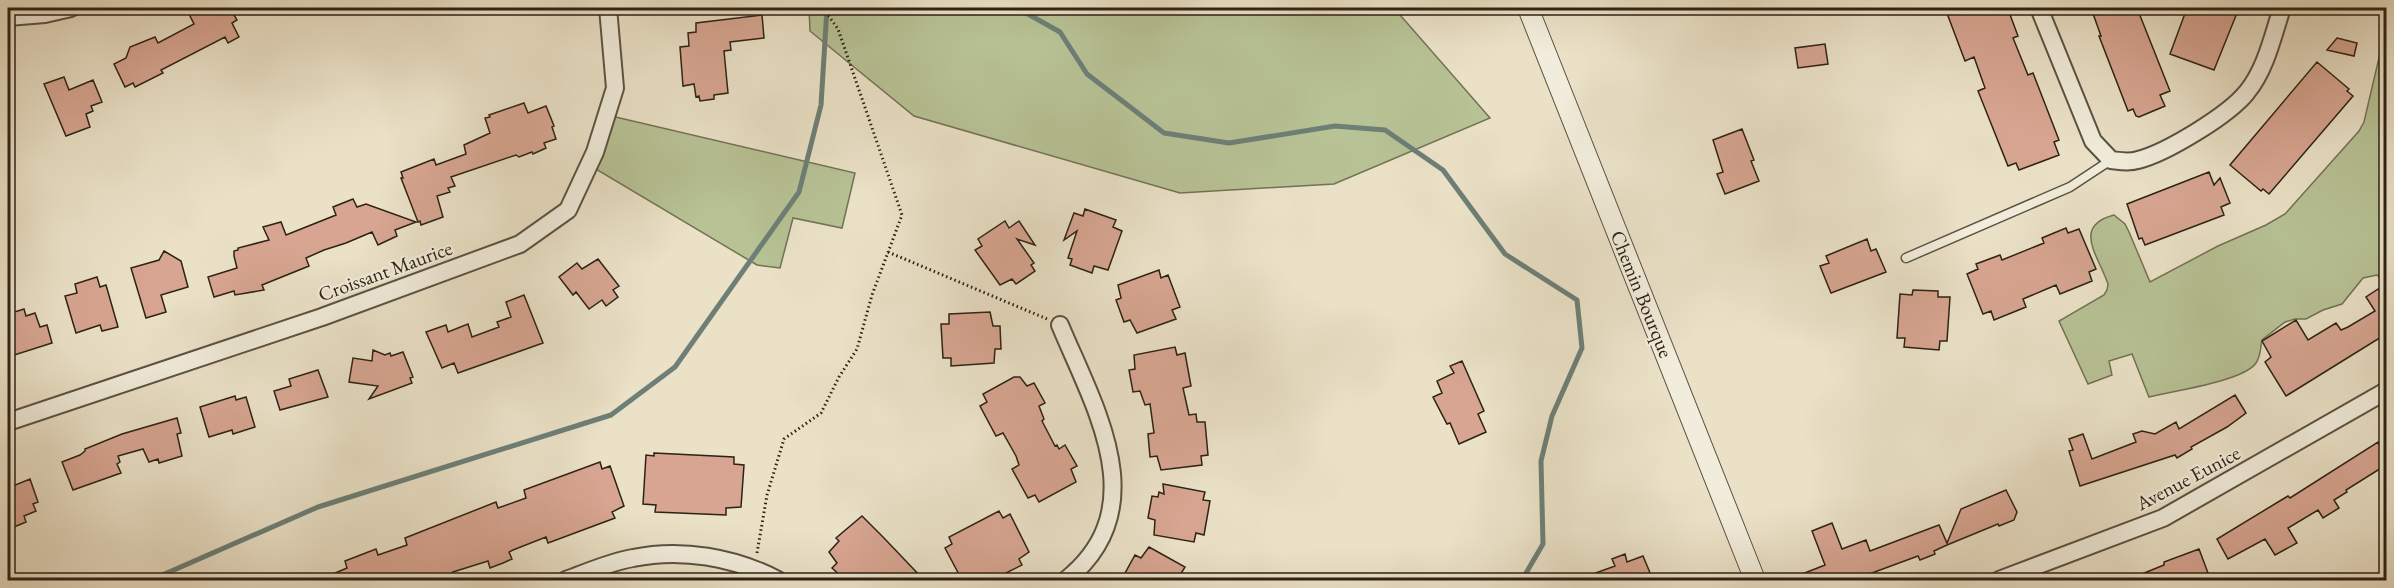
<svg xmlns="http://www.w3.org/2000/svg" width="2394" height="588" viewBox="0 0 2394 588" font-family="'EB Garamond',serif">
	<rect width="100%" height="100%" fill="#eae1c7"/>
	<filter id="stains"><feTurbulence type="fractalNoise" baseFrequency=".00333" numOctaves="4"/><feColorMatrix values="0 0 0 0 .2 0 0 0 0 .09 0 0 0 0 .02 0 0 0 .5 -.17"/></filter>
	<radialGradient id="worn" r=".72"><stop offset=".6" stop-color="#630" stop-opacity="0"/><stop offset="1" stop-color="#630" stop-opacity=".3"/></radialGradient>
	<path fill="#b7c295" stroke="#727255" stroke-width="1.5" d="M 809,8 L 1389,8 L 1401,16 L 1490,118 L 1334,184 L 1180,193 L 914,116 L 810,31 Z
		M 2386,28 L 2386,284 L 2377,275 L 2363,278 L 2342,304 L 2323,310 L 2306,319 L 2295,319 L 2285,322 L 2262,340 C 2260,349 2261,356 2256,363 C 2244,381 2173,391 2149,397 L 2132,354 L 2109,361 L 2112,375 L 2088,384 L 2059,321 L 2104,295 L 2107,290 L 2108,284 C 2098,255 2072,226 2114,215 L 2125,224 L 2129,232 L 2150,282 L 2218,246 L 2266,225 L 2285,214 L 2359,131 L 2364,122 Z
		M 607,115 L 855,173 L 842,228 L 793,218 L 780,268 L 757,265 L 589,165 Z"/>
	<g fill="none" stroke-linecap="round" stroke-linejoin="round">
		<path stroke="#6d7f77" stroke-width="5" d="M 1017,8 L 1060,32 L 1087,74 L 1164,133 L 1229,143 L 1335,126 L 1385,130 L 1443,170 L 1505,254 L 1577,300 L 1582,348 L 1552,416 L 1541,461 L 1543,544 L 1522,580
			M 151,580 L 318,507 L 611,415 L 675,367 L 799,192 L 821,105 L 827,8"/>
	</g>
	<path fill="#d7a591" stroke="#2d2215" stroke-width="1.5" d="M 186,8 L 230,8 L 237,20 L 232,23 L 239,37 L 228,43 L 225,37 L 161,70 L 163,73 L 135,87 L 133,83 L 125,87 L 114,64 L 126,58 L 130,47 L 155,37 L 158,43 L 194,24 Z
		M 1945,8 L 2001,8 L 2003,14 L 2009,12 L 2018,36 L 2013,38 L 2028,75 L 2033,73 L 2059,140 L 2054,142 L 2059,155 L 2019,170 L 2016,163 L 2008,166 L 1978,91 L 1985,88 L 1974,57 L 1965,61 Z
		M 2091,8 L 2137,8 L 2170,91 L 2160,95 L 2165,106 L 2139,117 L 2136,116 L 2133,109 L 2128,111 L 2099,36 L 2101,36 Z
		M 2187,8 L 2239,8 L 2214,70 L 2170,54 Z
		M 762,15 L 764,38 L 730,42 L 731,50 L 724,51 L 728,93 L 714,95 L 714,99 L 700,101 L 699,96 L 696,97 L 694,84 L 683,86 L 680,47 L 689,46 L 688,33 L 696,32 L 696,23 Z
		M 2337,38 L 2357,43 L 2354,56 L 2327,50 Z
		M 1825,44 L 1828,64 L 1798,68 L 1795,48 Z
		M 2317,62 L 2349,89 L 2347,91 L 2353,96 L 2269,194 L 2263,189 L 2261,191 L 2230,165 Z
		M 64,77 L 69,90 L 93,80 L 102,102 L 91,106 L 93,111 L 86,114 L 90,127 L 66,136 L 44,84 Z
		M 524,103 L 528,113 L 546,106 L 554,126 L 552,127 L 556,139 L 544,143 L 546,148 L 533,154 L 532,152 L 519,157 L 516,155 L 451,177 L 455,186 L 448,188 L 450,192 L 437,196 L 443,217 L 421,225 L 420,221 L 418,222 L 401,178 L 403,178 L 401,172 L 434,159 L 436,165 L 466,154 L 464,145 L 490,133 L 485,118 L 490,117 L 489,115 Z
		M 1742,129 L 1754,160 L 1751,161 L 1759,181 L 1725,194 L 1717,174 L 1723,172 L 1713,140 Z
		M 2209,172 L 2214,185 L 2220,178 L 2230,203 L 2221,207 L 2224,215 L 2145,245 L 2142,238 L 2139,239 L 2127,204 Z
		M 353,199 L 357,207 L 366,204 L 416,222 L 395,230 L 397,236 L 378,245 L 372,232 L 346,243 L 324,250 L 306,258 L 309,266 L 262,285 L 264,290 L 235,295 L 234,291 L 214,297 L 208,277 L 237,268 L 234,256 L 234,251 L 238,250 L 238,248 L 269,240 L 263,227 L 281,222 L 286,235 L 336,215 L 333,207 Z
		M 1085,209 L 1116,220 L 1113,227 L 1122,231 L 1108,270 L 1094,266 L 1092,273 L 1070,265 L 1072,259 L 1068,258 L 1077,231 L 1064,240 L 1074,213 L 1083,216 Z
		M 1005,221 L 1009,228 L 1019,221 L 1035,245 L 1017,239 L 1034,263 L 1031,265 L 1035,271 L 1016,284 L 1012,279 L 1000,285 L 975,250 L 982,246 L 978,239 Z
		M 2066,228 L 2068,233 L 2079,229 L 2096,269 L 2089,272 L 2092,281 L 2060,294 L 2056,285 L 2049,288 L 2023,299 L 2026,307 L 1994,320 L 1991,311 L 1983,314 L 1967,274 L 1978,269 L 1976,264 L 2000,255 L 2002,260 L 2044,243 L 2042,238 Z
		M 1867,239 L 1871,251 L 1876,249 L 1886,272 L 1831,293 L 1820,266 L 1829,263 L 1826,256 Z
		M 164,251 L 181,261 L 188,287 L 161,295 L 166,312 L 146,318 L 131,268 L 159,260 Z
		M 598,259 L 619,286 L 613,290 L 618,297 L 606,306 L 602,300 L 589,309 L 576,292 L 573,295 L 559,277 L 577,263 L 582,269 Z
		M 1159,270 L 1161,278 L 1168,275 L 1180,307 L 1172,310 L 1176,319 L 1137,333 L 1130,320 L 1124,322 L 1116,300 L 1121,298 L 1118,285 Z
		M 97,277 L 100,287 L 106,285 L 118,327 L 102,331 L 100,325 L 76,333 L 65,296 L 77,293 L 75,284 Z
		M 2378,289 L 2386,304 L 2386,334 L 2286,396 L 2265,362 L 2271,357 L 2262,341 L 2296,320 L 2308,340 L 2336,323 L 2341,330 L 2348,327 L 2375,311 L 2366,297 Z
		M 1913,290 L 1938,291 L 1938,297 L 1950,297 L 1947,341 L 1940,341 L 1939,350 L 1904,347 L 1905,338 L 1897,338 L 1900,294 L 1912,295 Z
		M 524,295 L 543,343 L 458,373 L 454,363 L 442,368 L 426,332 L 446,325 L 448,332 L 468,324 L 472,337 L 499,327 L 497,322 L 511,317 L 506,302 Z
		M 24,309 L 26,316 L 35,313 L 40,327 L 47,325 L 52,343 L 8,357 L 8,314 Z
		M 990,312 L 993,326 L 1000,326 L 1001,349 L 995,349 L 994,363 L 951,366 L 951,358 L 943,358 L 941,324 L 949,324 L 949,314 Z
		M 1175,347 L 1177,355 L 1185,353 L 1191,386 L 1183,388 L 1189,415 L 1196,414 L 1197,422 L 1205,422 L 1208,455 L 1201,456 L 1202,465 L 1161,470 L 1157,456 L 1150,457 L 1148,434 L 1154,433 L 1150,404 L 1145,405 L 1140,391 L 1133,392 L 1129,370 L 1135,369 L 1134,355 Z
		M 373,350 L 385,355 L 390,353 L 391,356 L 403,352 L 413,377 L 410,378 L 412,383 L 369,399 L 378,386 L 349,382 L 353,358 L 372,361 Z
		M 1462,361 L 1484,411 L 1478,414 L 1486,432 L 1459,444 L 1450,423 L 1447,424 L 1433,397 L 1442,393 L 1437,381 L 1454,373 L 1450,366 Z
		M 318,370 L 328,397 L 280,410 L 274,391 L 291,386 L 289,379 Z
		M 1014,377 L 1020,377 L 1027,386 L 1034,383 L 1045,403 L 1039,406 L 1044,419 L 1042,421 L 1055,446 L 1057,445 L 1059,449 L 1065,445 L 1077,466 L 1071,469 L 1076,482 L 1039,502 L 1035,495 L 1028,498 L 1012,469 L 1019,465 L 1016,456 L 1003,433 L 996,436 L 980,406 L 987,402 L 983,394 Z
		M 2235,395 L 2246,413 L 2227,427 L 2191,447 L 2192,449 L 2177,458 L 2175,455 L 2080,486 L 2069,451 L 2073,450 L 2069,439 L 2083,434 L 2092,459 L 2136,442 L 2133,434 L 2142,431 L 2155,434 L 2176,422 L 2179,429 Z
		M 235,396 L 236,400 L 246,397 L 255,427 L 233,434 L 232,430 L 209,437 L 200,407 Z
		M 177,418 L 181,433 L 177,434 L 182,456 L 159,463 L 158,459 L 149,462 L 143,449 L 118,456 L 120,462 L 117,464 L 121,473 L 73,490 L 62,462 L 80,455 L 85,451 L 85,449 L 122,434 Z
		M 2378,442 L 2386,458 L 2386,465 L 2346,490 L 2347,492 L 2334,500 L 2339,508 L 2323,518 L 2318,510 L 2288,528 L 2297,543 L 2275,555 L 2265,539 L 2228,559 L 2217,539 L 2288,496 L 2290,498 Z
		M 654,453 L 734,457 L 734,464 L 744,465 L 741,507 L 726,508 L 726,515 L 655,512 L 656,505 L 643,504 L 646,455 L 654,456 Z
		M 600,462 L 602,469 L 610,466 L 624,506 L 612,512 L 615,518 L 548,543 L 546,537 L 513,550 L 509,552 L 512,559 L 503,563 L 490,568 L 488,561 L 453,572 L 449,575 L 451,580 L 319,580 L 347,568 L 345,561 L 376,549 L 378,555 L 407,545 L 405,538 L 496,502 L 498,508 L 526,498 L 524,490 Z
		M 30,479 L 38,502 L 33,504 L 36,511 L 24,516 L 26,522 L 14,527 L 8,514 L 8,488 Z
		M 1163,484 L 1205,492 L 1203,500 L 1210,501 L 1204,535 L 1196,533 L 1194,542 L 1154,535 L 1155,520 L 1148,518 L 1152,496 L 1158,497 L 1159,492 L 1164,494 Z
		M 2006,490 L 2017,512 L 2014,520 L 1999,526 L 1998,524 L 1947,545 L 1934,551 L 1935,554 L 1920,560 L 1918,556 L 1853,580 L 1787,580 L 1825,565 L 1812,531 L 1832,523 L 1842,549 L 1866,540 L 1870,551 L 1939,525 L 1947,543 L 1961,509 Z
		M 999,511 L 1003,518 L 1010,514 L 1029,552 L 1019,559 L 1022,565 L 1000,576 L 988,580 L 962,580 L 945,548 L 952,544 L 949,537 Z
		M 862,516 L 883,537 L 924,580 L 845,580 L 832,568 L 837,563 L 829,552 L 839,541 L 836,538 Z
		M 1149,547 L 1185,567 L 1177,580 L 1134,580 L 1124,575 L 1135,555 L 1141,558 Z
		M 2199,549 L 2208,573 L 2187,580 L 2127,580 L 2164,565 L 2164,562 Z
		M 1625,554 L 1627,562 L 1643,556 L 1653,580 L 1579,580 L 1579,579 L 1615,566 L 1612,559 Z"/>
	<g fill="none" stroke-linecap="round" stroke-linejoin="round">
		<g stroke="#5c5242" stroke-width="11">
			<path id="service" d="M 1906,258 L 2070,187 L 2111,160"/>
		</g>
		<g stroke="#5c5242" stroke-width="20">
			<path id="minor" d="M 2039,8 L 2093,141 L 2111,160 C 2120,161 2129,163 2138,160 C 2166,153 2229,115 2247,92 C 2266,69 2273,35 2282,8
				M 8,17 L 45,14 L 71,8
				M 1060,325 C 1094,407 1156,508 1066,580
				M 8,422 L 322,317 L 520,244 L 568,210 L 595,152 L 615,88 L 608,8
				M 566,580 C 588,572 610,562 633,558 C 681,548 734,557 778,580
				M 1999,580 L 2163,518 L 2386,391"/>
		</g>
		<g stroke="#5c5242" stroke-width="22">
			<path id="tertiary" d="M 1528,8 L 1755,580"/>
		</g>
		<path stroke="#2d2215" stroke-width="3" stroke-dasharray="1.5 3" stroke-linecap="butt" d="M 888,252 L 1047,319
			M 757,553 L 767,495 L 784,439 L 821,413 L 839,377 L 857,349 L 872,295 L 902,215 L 838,29 L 823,8"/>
		<use href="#service" stroke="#f1ecdb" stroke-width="8"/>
		<use href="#minor" stroke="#f1ecdb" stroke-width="16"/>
		<use href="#tertiary" stroke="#f1ecdb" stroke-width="20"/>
	</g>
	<g text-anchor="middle" stroke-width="4.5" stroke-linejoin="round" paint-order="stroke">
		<g font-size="20" fill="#2d2215" stroke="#f1ecdb">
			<text transform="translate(385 271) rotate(-20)" y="7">Croissant Maurice</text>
			<text transform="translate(1642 294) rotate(68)" y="7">Chemin Bourque</text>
			<text transform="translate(2188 478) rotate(-28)" y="7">Avenue Eunice</text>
		</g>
	</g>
	<rect width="2394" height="588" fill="none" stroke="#eae1c7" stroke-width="30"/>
	<rect x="9" y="9" width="2376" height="570" fill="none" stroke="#2d2215" stroke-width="3"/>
	<rect x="15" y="15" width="2364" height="558" fill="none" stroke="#2d2215" stroke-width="1.5"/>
	<rect width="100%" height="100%" filter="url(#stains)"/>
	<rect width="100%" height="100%" fill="url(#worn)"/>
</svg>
